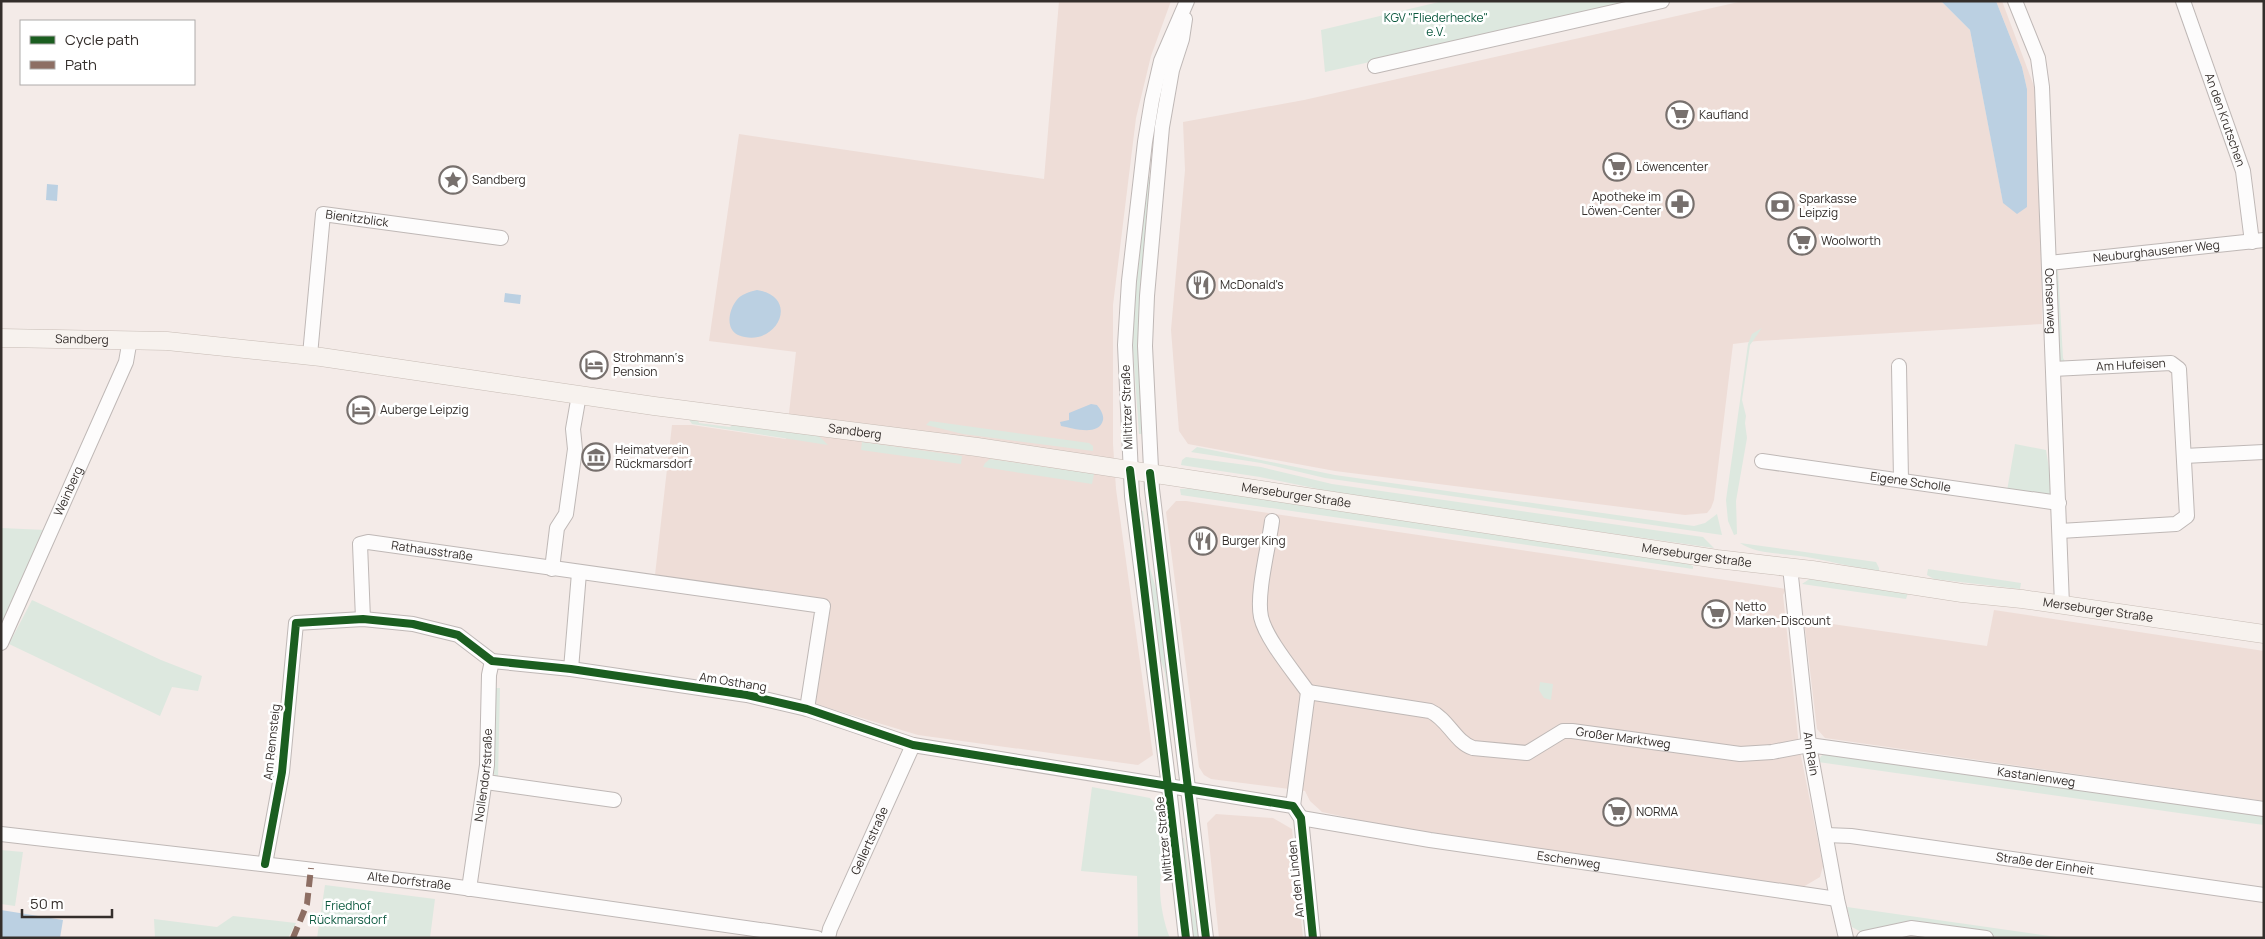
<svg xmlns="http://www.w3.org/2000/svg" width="2265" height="939" viewBox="0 0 2265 939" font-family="Manrope,sans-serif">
	<rect width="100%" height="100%" fill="#f4ebe8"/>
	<path fill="#eeddd7" d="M 1059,1 L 1171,1 L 1151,56 L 1136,118 L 1113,305 L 1113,444 L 1116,489 L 1153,755 L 1138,765 L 918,735 L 812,703 L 828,603 L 655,575 L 672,425 L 692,425 L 786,439 L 796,352 L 709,341 L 739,134 L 1044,179 Z
		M 1743,1 L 1941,1 L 1970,30 L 2003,202 L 2027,89 L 2022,67 L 1996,1 L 2002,1 L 2035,89 L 2041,217 L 2042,324 L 1757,341 L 1733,344 L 1714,500 L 1711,508 L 1707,513 L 1685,515 L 1335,471 L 1188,444 L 1179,431 L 1171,330 L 1185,170 L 1183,122 L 1304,100 Z
		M 1176,501 L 1186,501 L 1786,589 L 1783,595 L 1799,746 L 1823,866 L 1820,877 L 1803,887 L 1410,831 L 1322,812 L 1310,801 L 1305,791 L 1211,779 L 1204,775 L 1199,767 L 1166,512 Z
		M 1994,610 L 2264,651 L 2264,801 L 1825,738 L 1817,729 L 1804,620 L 1987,646 Z
		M 1216,814 L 1273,818 L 1292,829 L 1303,938 L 1219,938 L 1207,823 Z"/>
	<path fill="#dde8df" d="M 1443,1 L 1644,1 L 1325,72 L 1321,30 Z
		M 1147,177 L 1150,177 L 1141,282 L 1142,434 L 1139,434 L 1131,322 Z
		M 2058,269 L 2063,358 L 2066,363 L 2059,360 L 2054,274 Z
		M 1762,328 L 1750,345 L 1742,400 L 1746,416 L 1745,423 L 1747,438 L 1736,501 L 1737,534 L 1734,535 L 1728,521 L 1726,500 L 1748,344 L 1752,334 Z
		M 687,417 L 697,418 L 699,423 L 730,427 L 734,423 L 818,435 L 828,445 L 692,424 Z
		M 930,421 L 1089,443 L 1093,446 L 1093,451 L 963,434 L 926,425 Z
		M 862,442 L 962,456 L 961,464 L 861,450 Z
		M 2015,444 L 2046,450 L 2053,493 L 2050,496 L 2007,491 Z
		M 1197,447 L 1335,475 L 1694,526 L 1705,523 L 1717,514 L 1722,535 L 1325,478 L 1261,463 L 1191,452 Z
		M 1186,457 L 1261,467 L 1332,484 L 1703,537 L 1714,548 L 1362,498 L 1260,477 L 1181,465 L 1182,460 Z
		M 990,459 L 1094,474 L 1092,484 L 983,467 L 985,463 Z
		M 1193,488 L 1675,559 L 1693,566 L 1693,569 L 1181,495 L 1180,489 Z
		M 1140,511 L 1143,511 L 1150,568 L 1161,606 L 1178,738 L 1174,739 L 1165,673 L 1158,652 Z
		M 1,528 L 46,530 L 1,627 Z
		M 1740,543 L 1876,562 L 1879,568 L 1879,571 C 1854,568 1831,561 1807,557 C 1786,553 1757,555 1740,543 Z
		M 1928,569 L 2021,583 L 2020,589 L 1934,579 L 1927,575 Z
		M 1811,578 L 1908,593 L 1906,599 L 1802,584 Z
		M 32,600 L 161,660 L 202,676 L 198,691 L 172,687 L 160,716 L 9,644 Z
		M 1540,682 L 1553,684 L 1551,700 L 1544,698 L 1539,690 Z
		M 493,688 L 500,688 L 498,779 L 493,773 Z
		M 1826,753 L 2264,815 L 2264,825 L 1818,762 L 1821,756 Z
		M 1092,787 L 1150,798 C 1174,820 1161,860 1160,888 C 1160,903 1164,924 1170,938 L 1138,938 L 1137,876 L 1081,871 Z
		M 1181,838 L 1184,838 L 1192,904 L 1200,938 L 1192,938 Z
		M 1,850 L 23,852 L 15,906 L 1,904 Z
		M 325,885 L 435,899 L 430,938 L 317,938 Z
		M 1847,907 L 2064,938 L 2007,938 L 1917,925 L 1863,933 L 1852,927 Z
		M 233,916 L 296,923 L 288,938 L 155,938 L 154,919 L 217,927 Z"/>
	<path fill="#bbd0e2" d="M 1941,1 L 1996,1 L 2022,67 L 2027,89 L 2027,207 L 2017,214 L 2003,203 L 1970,30 Z
		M 47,184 L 58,185 L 57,201 L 46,200 Z
		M 757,290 C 802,297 776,350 738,335 C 725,329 729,310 736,301 C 741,294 749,292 757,290 Z
		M 505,293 L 521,295 L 520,304 L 504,302 Z
		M 1091,404 L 1097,405 C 1100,409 1104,414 1103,420 C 1099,437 1072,428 1061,426 L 1060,422 L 1069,420 L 1069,413 Z
		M 1,910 L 63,920 L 60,938 L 1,938 Z"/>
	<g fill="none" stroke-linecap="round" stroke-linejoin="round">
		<g stroke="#bfb8b6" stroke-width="16">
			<g id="minor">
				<path id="s1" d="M 2015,1 L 2038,58 L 2042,87 L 2062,605"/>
				<path id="s2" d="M 2183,1 L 2243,171 L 2252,242"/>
				<path d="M 1185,19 L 1182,39 L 1172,70 L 1162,127 L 1147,296 L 1145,346 L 1152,489 L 1206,938"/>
				<path d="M 1375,66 L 1662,1"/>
				<path id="s3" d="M 2049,263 L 2264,240"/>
				<path id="s4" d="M 310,355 L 323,214 L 501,238"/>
				<path d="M 1899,366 L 1901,480"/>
				<path id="s5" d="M 2053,369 L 2171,363 L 2179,369 L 2187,516 L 2176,524 L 2060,531"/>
				<path d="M 2184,456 L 2264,452"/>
				<path id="s6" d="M 1762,461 L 2059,503"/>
				<path d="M 1272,521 C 1269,545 1256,594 1261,617 C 1266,639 1294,672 1308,692 L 1293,806"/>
				<path id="s7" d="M 1790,567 L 1809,745 L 1837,899 L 1846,938"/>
				<path d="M 552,569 L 557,528 L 566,514 L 575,449 L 573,429 L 579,395"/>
				<path id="s8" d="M 363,619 L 360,544 L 368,542 L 823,606 L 807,709"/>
				<path id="s9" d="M 1,643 L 126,362 L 130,339"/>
				<path d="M 571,669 L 579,573"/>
				<path id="s10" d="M 1308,692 L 1430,711 C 1448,719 1455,742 1473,748 L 1527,753 L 1563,731 L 1572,731 L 1740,754 L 1772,752 L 1809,745 L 2264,809"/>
				<path d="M 486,782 L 614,800"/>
				<path id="s11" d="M 1301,818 L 1430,840 L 1837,899"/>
				<path id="s12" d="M 1,834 L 444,885 L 817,938"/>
				<path id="s13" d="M 1826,835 L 1851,836 L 2264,895"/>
				<path d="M 265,864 L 282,772 L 296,623 L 363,619 L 413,624 L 458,635 L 492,661 L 571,669 L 747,695 L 807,709 L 913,745 L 1293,806 L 1301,818 L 1313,938"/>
				<path id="s14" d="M 469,889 L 487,765 L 489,675 L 492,661"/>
				<path id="s15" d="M 828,938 L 830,929 L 913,745"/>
				<path d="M 1186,938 L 1169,787 L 1132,496 L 1125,345 L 1129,281 L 1145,142 L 1152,100 L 1161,61 L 1187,1"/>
				<path d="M 1864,938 L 1911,928 L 1986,938"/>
			</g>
		</g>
		<g stroke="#c7bcb5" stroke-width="19">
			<g id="major">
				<path id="s16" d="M 1,338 L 167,341 L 321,357 L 654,406 L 977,447 L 1717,559 L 1812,570 L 1962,593 L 2022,599 L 2264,634"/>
			</g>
		</g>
		<use href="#minor" stroke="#fdfcfc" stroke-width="14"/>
		<use href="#major" stroke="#f7f2ee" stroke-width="18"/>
		<path stroke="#8d6e63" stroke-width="6" stroke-dasharray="12 6" stroke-linecap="butt" d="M 293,938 L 307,904 L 311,868"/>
		<g stroke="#fff" stroke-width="11">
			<path id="cycleway" d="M 1130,470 L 1186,938
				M 1150,473 L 1206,938
				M 265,864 L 282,772 L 296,623 L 363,619 L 413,624 L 458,635 L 492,661 L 571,669 L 747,695 L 807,709 L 913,745 L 1293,806 L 1301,818 L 1313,938"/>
		</g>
		<use href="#cycleway" stroke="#1b5e20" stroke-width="8"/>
	</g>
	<defs>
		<g id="supermarket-ring" transform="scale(1.4375)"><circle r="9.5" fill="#fff" stroke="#77706d" stroke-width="1.5"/><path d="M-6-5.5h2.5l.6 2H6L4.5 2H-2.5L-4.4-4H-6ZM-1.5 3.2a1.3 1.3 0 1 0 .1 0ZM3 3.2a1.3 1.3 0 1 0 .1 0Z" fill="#77706d"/></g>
		<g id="sight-ring" transform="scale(1.4375)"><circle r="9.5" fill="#fff" stroke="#77706d" stroke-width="1.5"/><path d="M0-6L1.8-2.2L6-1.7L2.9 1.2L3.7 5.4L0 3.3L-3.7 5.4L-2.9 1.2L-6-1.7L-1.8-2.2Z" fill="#77706d"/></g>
		<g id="pharmacy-ring" transform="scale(1.4375)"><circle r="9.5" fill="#fff" stroke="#77706d" stroke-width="1.5"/><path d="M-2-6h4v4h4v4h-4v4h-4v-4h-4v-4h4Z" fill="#77706d"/></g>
		<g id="bank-ring" transform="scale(1.4375)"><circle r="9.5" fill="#fff" stroke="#77706d" stroke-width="1.5"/><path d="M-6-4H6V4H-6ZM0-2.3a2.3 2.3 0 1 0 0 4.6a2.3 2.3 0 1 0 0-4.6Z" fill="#77706d"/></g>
		<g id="restaurant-ring" transform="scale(1.4375)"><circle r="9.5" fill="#fff" stroke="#77706d" stroke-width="1.5"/><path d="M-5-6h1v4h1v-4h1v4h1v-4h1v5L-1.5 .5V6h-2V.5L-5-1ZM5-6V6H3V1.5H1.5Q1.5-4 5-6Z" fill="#77706d"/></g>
		<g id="hotel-ring" transform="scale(1.4375)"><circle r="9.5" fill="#fff" stroke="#77706d" stroke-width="1.5"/><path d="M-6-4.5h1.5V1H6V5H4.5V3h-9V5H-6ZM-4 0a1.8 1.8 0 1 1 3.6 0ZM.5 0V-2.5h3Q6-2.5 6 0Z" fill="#77706d"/></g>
		<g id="museum-ring" transform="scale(1.4375)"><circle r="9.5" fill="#fff" stroke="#77706d" stroke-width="1.5"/><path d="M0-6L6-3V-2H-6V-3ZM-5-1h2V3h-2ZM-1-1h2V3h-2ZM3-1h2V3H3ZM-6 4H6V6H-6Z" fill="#77706d"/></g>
	</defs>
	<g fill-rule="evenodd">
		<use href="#supermarket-ring" x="1680" y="115"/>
		<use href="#supermarket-ring" x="1617" y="167"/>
		<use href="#sight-ring" x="453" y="180"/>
		<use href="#pharmacy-ring" x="1680" y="204"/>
		<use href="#bank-ring" x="1780" y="206"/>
		<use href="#supermarket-ring" x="1802" y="241"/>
		<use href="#restaurant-ring" x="1201" y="285"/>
		<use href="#hotel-ring" x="594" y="365"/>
		<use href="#hotel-ring" x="361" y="410"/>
		<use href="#museum-ring" x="596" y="457"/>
		<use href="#restaurant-ring" x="1203" y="541"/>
		<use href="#supermarket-ring" x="1716" y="614"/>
		<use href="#supermarket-ring" x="1617" y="812"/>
	</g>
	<g text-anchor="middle" stroke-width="5" stroke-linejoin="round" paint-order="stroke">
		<g font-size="12" fill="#0b583e" stroke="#fff">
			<text x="1436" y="22">KGV "Fliederhecke"<tspan x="1436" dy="14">e.V.</tspan></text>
			<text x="348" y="910">Friedhof<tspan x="348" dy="14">Rückmarsdorf</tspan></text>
		</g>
		<g font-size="12" fill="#342e2b" stroke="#fff" text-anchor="start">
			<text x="1699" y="119">Kaufland</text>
			<text x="1636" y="171">Löwencenter</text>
			<text x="472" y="184">Sandberg</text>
			<text x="1661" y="201" text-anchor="end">Apotheke im<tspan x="1661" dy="14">Löwen-Center</tspan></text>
			<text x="1799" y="203">Sparkasse<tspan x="1799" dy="14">Leipzig</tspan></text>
			<text x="1821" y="245">Woolworth</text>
			<text x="1220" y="289">McDonald's</text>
			<text x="613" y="362">Strohmann‘s<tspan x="613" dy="14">Pension</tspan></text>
			<text x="380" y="414">Auberge Leipzig</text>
			<text x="615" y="454">Heimatverein<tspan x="615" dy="14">Rückmarsdorf</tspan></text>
			<text x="1222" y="545">Burger King</text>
			<text x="1735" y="611">Netto<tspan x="1735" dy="14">Marken-Discount</tspan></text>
			<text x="1636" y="816">NORMA</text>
		</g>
		<g font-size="12" fill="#342e2b" stroke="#fff">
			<text dy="4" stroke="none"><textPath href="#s2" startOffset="126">An den Krutschen</textPath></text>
			<text dy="4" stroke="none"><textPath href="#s4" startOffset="176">Bienitzblick</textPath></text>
			<text dy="4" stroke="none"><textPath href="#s3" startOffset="108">Neuburghausener Weg</textPath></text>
			<text dy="4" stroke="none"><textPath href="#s1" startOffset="305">Ochsenweg</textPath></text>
			<text dy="4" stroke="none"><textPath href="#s16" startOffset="81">Sandberg</textPath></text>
			<text dy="4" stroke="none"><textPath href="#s5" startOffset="78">Am Hufeisen</textPath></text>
			<text transform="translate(1127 407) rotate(-92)" y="4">Miltitzer Straße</text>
			<text dy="4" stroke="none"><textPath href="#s16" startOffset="860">Sandberg</textPath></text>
			<text dy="4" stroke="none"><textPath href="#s6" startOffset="150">Eigene Scholle</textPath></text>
			<text dy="4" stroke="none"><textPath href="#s9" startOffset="166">Weinberg</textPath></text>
			<text dy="4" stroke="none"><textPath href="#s16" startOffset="1306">Merseburger Straße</textPath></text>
			<text dy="4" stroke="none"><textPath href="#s8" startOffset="148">Rathausstraße</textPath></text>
			<text dy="4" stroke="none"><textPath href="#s16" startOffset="1711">Merseburger Straße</textPath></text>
			<text dy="4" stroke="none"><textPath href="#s16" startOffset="2116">Merseburger Straße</textPath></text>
			<text transform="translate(733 682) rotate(9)" y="4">Am Osthang</text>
			<text dy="4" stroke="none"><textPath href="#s10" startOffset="338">Großer Marktweg</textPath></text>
			<text transform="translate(272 742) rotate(-84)" y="4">Am Rennsteig</text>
			<text dy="4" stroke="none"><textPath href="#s7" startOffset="188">Am Rain</textPath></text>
			<text dy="4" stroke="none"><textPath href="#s14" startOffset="115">Nollendorfstraße</textPath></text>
			<text dy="4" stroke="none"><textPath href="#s10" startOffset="755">Kastanienweg</textPath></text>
			<text transform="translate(1164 839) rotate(-96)" y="4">Miltitzer Straße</text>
			<text dy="4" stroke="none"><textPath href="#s15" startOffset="106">Gellertstraße</textPath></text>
			<text dy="4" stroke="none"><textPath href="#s11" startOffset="271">Eschenweg</textPath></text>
			<text dy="4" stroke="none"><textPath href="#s13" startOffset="221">Straße der Einheit</textPath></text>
			<text transform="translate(1296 879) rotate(-96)" y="4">An den Linden</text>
			<text dy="4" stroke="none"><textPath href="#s12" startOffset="411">Alte Dorfstraße</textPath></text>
		</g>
	</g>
	<rect width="2265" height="939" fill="none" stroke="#342e2b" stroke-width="5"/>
	<rect x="20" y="20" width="175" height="65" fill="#ffffff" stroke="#aeabaa"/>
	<rect x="30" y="36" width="25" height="8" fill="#1b5e20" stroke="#aeabaa"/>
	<text x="65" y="45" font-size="15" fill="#342e2b">Cycle path</text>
	<rect x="30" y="61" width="25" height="8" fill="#8d6e63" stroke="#aeabaa"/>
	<text x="65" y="70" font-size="15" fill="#342e2b">Path</text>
	<path d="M22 909v8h90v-8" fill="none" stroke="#342e2b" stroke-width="2.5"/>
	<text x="30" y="909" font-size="15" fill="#342e2b" stroke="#ffffff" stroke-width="4" paint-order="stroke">50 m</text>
</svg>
